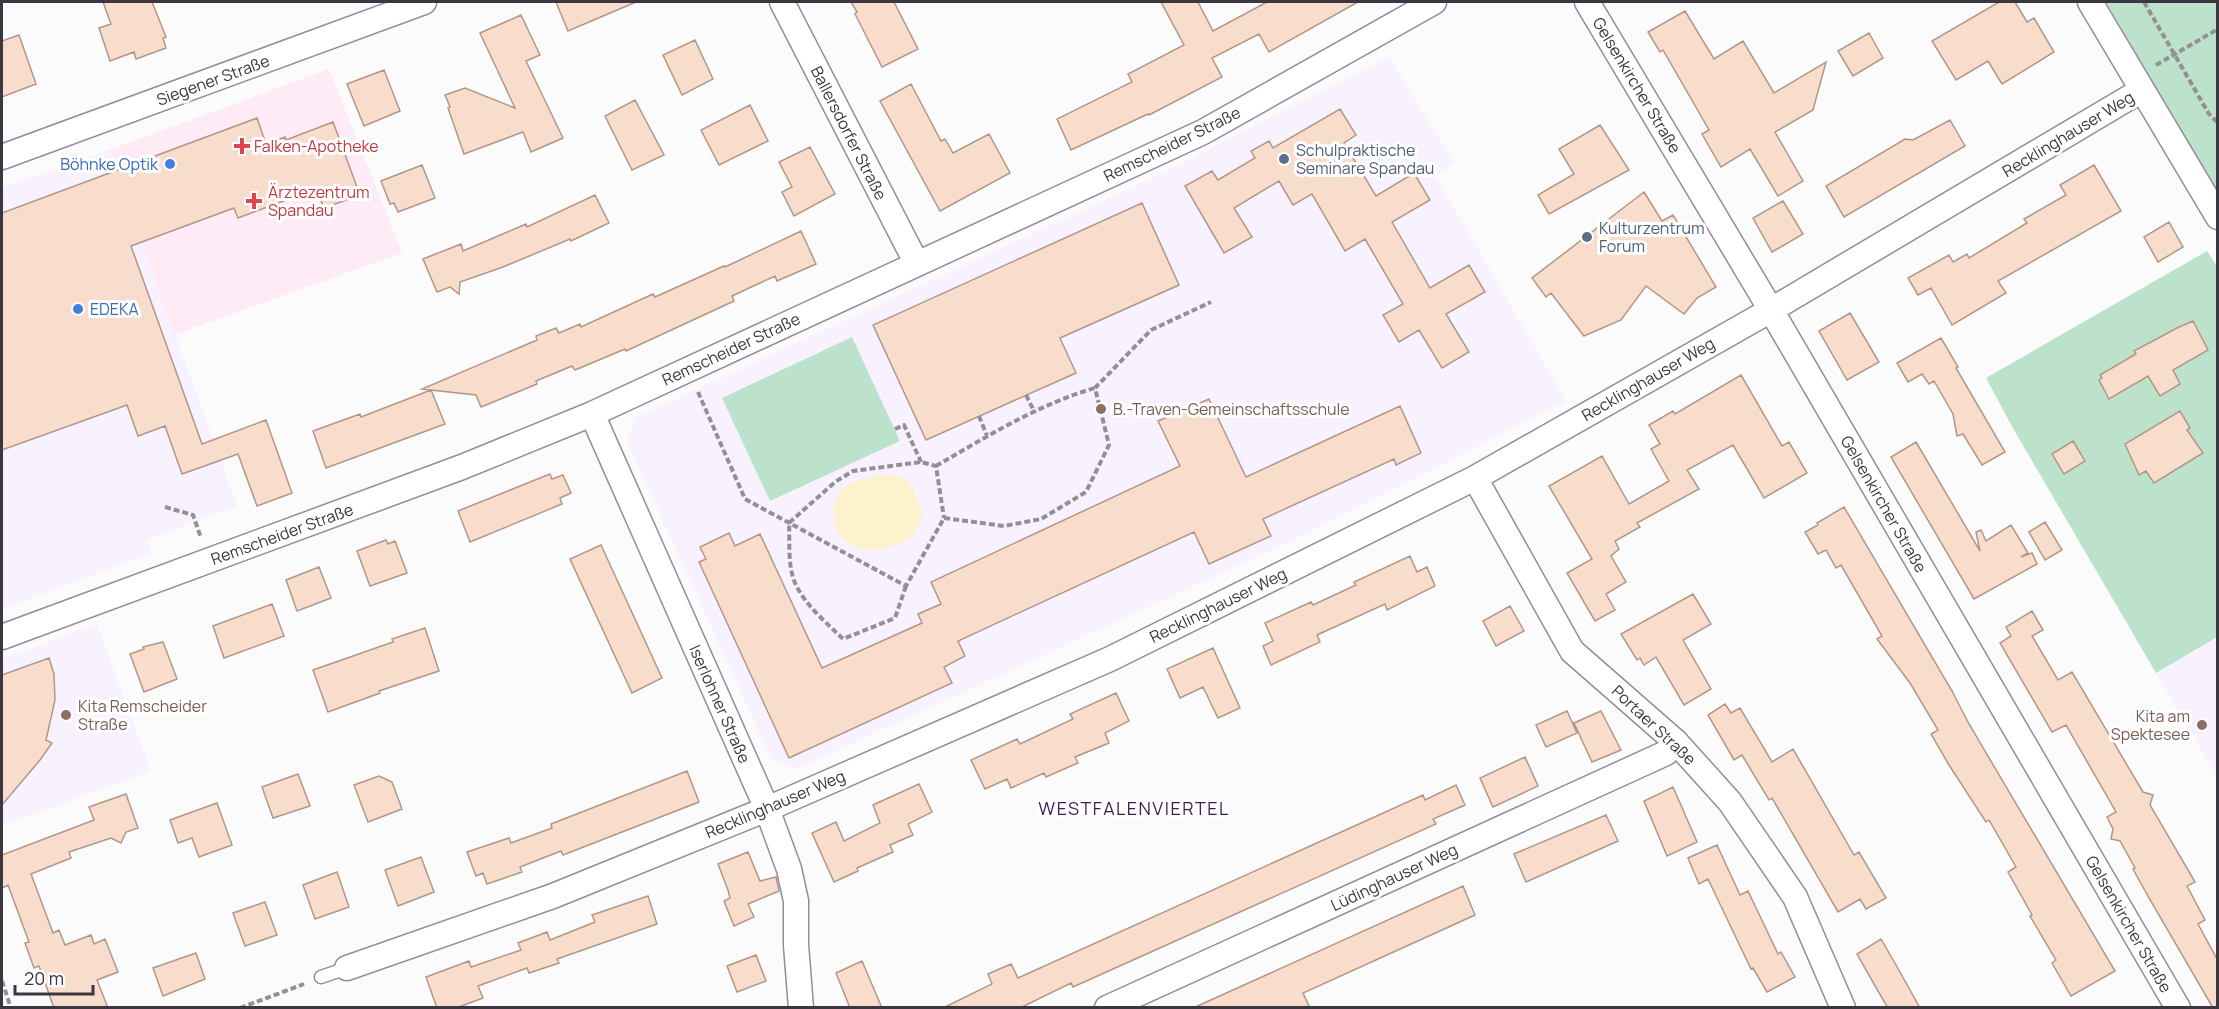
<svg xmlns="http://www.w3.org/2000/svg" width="2219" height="1009" viewBox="0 0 2219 1009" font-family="Manrope,sans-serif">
	<rect width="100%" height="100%" fill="#fbfbfb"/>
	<path fill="#f8f1ff" d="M 1389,57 L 1454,163 L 1435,175 L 1566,401 L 1296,539 L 797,769 L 771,759 L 627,442 L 635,418 L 1146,181 Z
		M 109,150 L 237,506 L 147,540 L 152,553 L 2,609 L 2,188 Z
		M 97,624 L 151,771 L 2,826 L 2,659 Z
		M 2217,637 L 2217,777 L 2156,673 Z"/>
	<path fill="#feebf6" d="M 329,69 L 402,253 L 174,335 L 109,150 Z"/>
	<path fill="#bce2cc" d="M 2106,2 L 2217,2 L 2217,195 C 2179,131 2144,66 2106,2 Z
		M 2207,251 L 2218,268 L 2217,637 L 2156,673 L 2014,430 L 1986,378 Z
		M 852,337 L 900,441 L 770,501 L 722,398 Z"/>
	<path fill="#fcf2cc" d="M 884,475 C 889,475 894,475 898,476 C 914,482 927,511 919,527 C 907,547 877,553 857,547 C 832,539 825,504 845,487 C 856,478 871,477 884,475 Z"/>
	<path fill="#f9ddcc" stroke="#b19787" stroke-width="1.5" d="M 103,2 L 152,2 L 166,37 L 163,38 L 166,48 L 136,59 L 134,52 L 110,61 L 99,28 L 111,24 Z
		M 556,2 L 636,2 L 568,31 Z
		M 851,2 L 894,2 L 918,49 L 882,67 L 855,14 L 857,12 Z
		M 1161,2 L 1198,2 L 1213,31 L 1267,2 L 1358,2 L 1269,52 L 1259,34 L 1212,58 L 1222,77 L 1149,115 L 1148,114 L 1071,150 L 1057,119 L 1132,82 L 1128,74 L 1184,45 Z
		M 1999,2 L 2015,2 L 2027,22 L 2034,18 L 2054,52 L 2002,84 L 1988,61 L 1956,80 L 1932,41 Z
		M 1685,11 L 1714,59 L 1743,41 L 1774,93 L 1826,62 L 1813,110 L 1775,132 L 1803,181 L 1778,196 L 1750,149 L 1721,167 L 1702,134 L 1709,130 L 1663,50 L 1660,52 L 1648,32 Z
		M 521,15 L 540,55 L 526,61 L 563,138 L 531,152 L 523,132 L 464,154 L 448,108 L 450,107 L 445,95 L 465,88 L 515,108 L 480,33 Z
		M 1869,33 L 1883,58 L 1853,76 L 1838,51 Z
		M 19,35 L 36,84 L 2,97 L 2,41 Z
		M 695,40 L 713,79 L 682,95 L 663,55 Z
		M 384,70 L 400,111 L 364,126 L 347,84 Z
		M 911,84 L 941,141 L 945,139 L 953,153 L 989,134 L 1010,173 L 940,211 L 880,101 Z
		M 635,100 L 664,155 L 632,170 L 605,116 Z
		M 750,105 L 768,141 L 719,165 L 701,130 Z
		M 1340,109 L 1356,135 L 1344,143 L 1376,196 L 1414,173 L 1430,200 L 1392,222 L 1430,288 L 1469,265 L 1485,292 L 1446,314 L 1469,352 L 1442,368 L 1419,330 L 1399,342 L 1383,315 L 1403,304 L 1365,239 L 1345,251 L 1312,194 L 1293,205 L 1279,181 L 1234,208 L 1252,237 L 1224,253 L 1185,186 L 1212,171 L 1218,180 L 1255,158 L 1251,151 L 1269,141 L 1273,148 Z
		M 257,118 L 266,144 L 285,137 L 286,140 L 333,122 L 360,195 L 324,208 L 316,189 L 238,218 L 234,208 L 131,246 L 202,444 L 266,420 L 292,493 L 257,506 L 238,454 L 182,474 L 165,426 L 138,436 L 127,405 L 2,450 L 2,213 Z
		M 1950,120 L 1965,146 L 1844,217 L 1826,186 L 1905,139 L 1913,140 Z
		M 1600,125 L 1629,170 L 1549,214 L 1538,195 L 1574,174 L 1559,149 Z
		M 810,147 L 835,194 L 794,216 L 782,192 L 792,187 L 779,162 Z
		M 422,165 L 435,198 L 398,212 L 394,203 L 390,204 L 381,181 Z
		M 2094,165 L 2121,211 L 1998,281 L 2006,293 L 1952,325 L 1931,288 L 1918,295 L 1908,278 L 1949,255 L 1953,262 L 1967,254 L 1969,258 L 2027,223 L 2024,219 L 2066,195 L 2060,185 Z
		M 1644,192 L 1662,221 L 1673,215 L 1716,287 L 1697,298 L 1684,314 L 1646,286 L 1621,320 L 1584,336 L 1551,293 L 1546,297 L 1532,278 Z
		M 595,195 L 609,223 L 571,241 L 570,239 L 503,267 L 460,282 L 459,294 L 450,287 L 437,292 L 423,259 L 461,244 L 463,251 L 526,224 L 527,227 Z
		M 1783,201 L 1803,234 L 1772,252 L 1753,218 Z
		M 1142,203 L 1179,285 L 1060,338 L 1076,373 L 926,440 L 873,325 Z
		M 2169,222 L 2183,247 L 2158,262 L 2144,237 Z
		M 801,231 L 816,264 L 777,281 L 775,276 L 732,296 L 734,301 L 626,351 L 625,349 L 575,370 L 572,366 L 536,381 L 537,384 L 481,407 L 476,395 L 422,389 L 537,340 L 536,336 L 556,328 L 559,333 L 580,324 L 581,327 L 653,294 L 655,297 L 724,266 L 725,267 Z
		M 1850,313 L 1879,362 L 1847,380 L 1819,331 Z
		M 2193,321 L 2208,350 L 2173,370 L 2180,384 L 2160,396 L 2148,376 L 2109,399 L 2099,380 L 2102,378 L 2100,375 L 2136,354 L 2134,351 L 2177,328 Z
		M 1941,338 L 1958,367 L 1956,368 L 2005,452 L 1982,465 L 1963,434 L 1957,436 L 1953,414 L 1934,381 L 1929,384 L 1922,374 L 1908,382 L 1897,363 Z
		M 1741,375 L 1782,446 L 1789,442 L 1807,473 L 1764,498 L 1733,445 L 1687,470 L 1699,489 L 1637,523 L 1640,527 L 1615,541 L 1619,549 L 1611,556 L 1626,582 L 1606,594 L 1615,610 L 1595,621 L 1567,573 L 1592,559 L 1549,486 L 1602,456 L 1629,504 L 1669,481 L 1651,449 L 1660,444 L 1649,425 L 1673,411 L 1675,414 Z
		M 431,390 L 445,424 L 326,468 L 313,431 L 360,414 L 361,417 Z
		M 1209,399 L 1246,477 L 1400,406 L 1421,453 L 1396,465 L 1394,459 L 1263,519 L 1271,536 L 1209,564 L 1194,532 L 958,641 L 965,656 L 944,667 L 952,683 L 789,758 L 699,562 L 706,559 L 700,547 L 729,533 L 735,546 L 760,534 L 822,668 L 922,623 L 918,614 L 941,604 L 931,582 L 1180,466 L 1158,421 Z
		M 2180,411 L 2190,428 L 2187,430 L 2203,453 L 2154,483 L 2146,471 L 2139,475 L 2125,444 Z
		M 2073,441 L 2085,461 L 2064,474 L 2052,454 Z
		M 1916,442 L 1980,551 L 1976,532 L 1981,530 L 1986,541 L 2011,525 L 2028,553 L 2021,557 L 2032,553 L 2037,564 L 1974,599 L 1891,457 Z
		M 550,474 L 552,479 L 563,475 L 571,493 L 560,498 L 562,504 L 470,542 L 458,511 Z
		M 1844,507 L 1952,691 L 1969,724 L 2115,971 L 2071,996 L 2052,963 L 2056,960 L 2030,916 L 2032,915 L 2008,872 L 2016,867 L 1989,820 L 1986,822 L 1949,765 L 1931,734 L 1938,730 L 1910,683 L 1877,639 L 1882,636 L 1841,565 L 1836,568 L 1826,550 L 1818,554 L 1805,532 L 1818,525 L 1817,523 Z
		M 2045,522 L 2062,550 L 2045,560 L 2029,532 Z
		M 386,540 L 388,544 L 395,541 L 407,573 L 370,586 L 357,551 Z
		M 601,545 L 662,678 L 632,693 L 570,559 Z
		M 1410,556 L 1417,572 L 1427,567 L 1435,586 L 1387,610 L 1385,604 L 1317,635 L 1320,642 L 1271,665 L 1263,646 L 1273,641 L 1265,623 L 1311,602 L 1313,605 L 1356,585 L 1354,582 Z
		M 319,567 L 331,598 L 297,611 L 286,580 Z
		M 1693,594 L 1711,624 L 1683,640 L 1711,689 L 1684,705 L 1656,657 L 1644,665 L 1640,658 L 1637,660 L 1621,634 Z
		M 272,604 L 284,636 L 224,658 L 213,626 Z
		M 1510,606 L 1524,631 L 1496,646 L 1483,621 Z
		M 2032,611 L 2043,630 L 2032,636 L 2058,680 L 2072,672 L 2143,792 L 2153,795 L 2150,805 L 2195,882 L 2187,886 L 2205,920 L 2198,924 L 2217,959 L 2217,1008 L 2213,1008 L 2149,898 L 2133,869 L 2135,868 L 2120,841 L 2111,839 L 2113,829 L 2107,817 L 2116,812 L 2066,725 L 2052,732 L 2000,643 L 2011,636 L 2006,627 Z
		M 425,628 L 439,671 L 379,691 L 380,693 L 328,712 L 313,670 L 393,642 L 392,639 Z
		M 163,642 L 177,679 L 144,692 L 130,654 L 144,649 L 143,647 Z
		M 1213,648 L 1240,708 L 1218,718 L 1203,687 L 1180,698 L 1167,669 Z
		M 49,658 L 54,674 L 55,700 L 46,740 L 52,743 L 40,760 L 2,805 L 2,675 Z
		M 1116,693 L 1129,721 L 1105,733 L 1109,743 L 1075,757 L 1078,763 L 1046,777 L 1044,773 L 1011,788 L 1007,779 L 985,789 L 971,760 L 1017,739 L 1020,744 L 1073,719 L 1070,714 Z
		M 1725,704 L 1731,713 L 1740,708 L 1772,762 L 1793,749 L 1854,855 L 1859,852 L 1886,898 L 1866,909 L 1860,899 L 1838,912 L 1772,798 L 1769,800 L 1742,755 L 1734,760 L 1708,715 Z
		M 1567,711 L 1577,733 L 1546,747 L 1536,725 Z
		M 1601,711 L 1621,750 L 1592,762 L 1574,723 Z
		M 1525,757 L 1538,786 L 1493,807 L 1480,778 Z
		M 687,771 L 699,802 L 563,855 L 561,851 L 520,867 L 522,872 L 487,884 L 483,873 L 476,876 L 467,852 L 509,838 L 511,843 L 552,828 L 551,824 Z
		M 298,774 L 310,806 L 273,818 L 262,787 Z
		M 379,776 L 392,782 L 402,809 L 368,822 L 354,785 Z
		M 919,784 L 932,812 L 908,824 L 913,835 L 890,845 L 893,852 L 857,868 L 858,871 L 834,882 L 812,833 L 836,822 L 844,841 L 880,823 L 873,805 Z
		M 1456,785 L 1465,805 L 1433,819 L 1436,824 L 1073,987 L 1071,983 L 1020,1008 L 943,1008 L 992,984 L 988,974 L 1011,964 L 1018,978 L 1423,795 L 1425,800 Z
		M 1673,787 L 1697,842 L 1667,856 L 1644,801 Z
		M 126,794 L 138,828 L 126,832 L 121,843 L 111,838 L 69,852 L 71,858 L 31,874 L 53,933 L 59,930 L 65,945 L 91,935 L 94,944 L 105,939 L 118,972 L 97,980 L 108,1008 L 54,1008 L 39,966 L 34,968 L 25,943 L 29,942 L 8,885 L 2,888 L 2,855 L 94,820 L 89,807 Z
		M 217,803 L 232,845 L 199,857 L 192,838 L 178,843 L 170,820 Z
		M 1606,815 L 1618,841 L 1526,882 L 1514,854 Z
		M 1717,845 L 1740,895 L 1748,891 L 1778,954 L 1781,952 L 1795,977 L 1767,992 L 1753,968 L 1751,969 L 1708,879 L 1699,884 L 1688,858 Z
		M 748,852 L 760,881 L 776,877 L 779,891 L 748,904 L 754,917 L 734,926 L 724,901 L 730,898 L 728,890 L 718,864 Z
		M 421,857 L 434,892 L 398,906 L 385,870 Z
		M 337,872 L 349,907 L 315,919 L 303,885 Z
		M 1463,886 L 1475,915 L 1303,993 L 1310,1008 L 1193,1008 Z
		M 648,896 L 657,924 L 557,959 L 559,963 L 529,973 L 527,968 L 478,986 L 483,998 L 456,1008 L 437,1008 L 426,977 L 469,961 L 471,967 L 521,950 L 518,943 L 547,932 L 550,940 L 595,922 L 592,915 Z
		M 265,902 L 277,935 L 245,946 L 233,913 Z
		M 1881,939 L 1896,965 L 1920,1008 L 1888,1008 L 1878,991 L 1857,954 Z
		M 196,953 L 205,979 L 163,996 L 153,968 Z
		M 756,955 L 766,981 L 737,992 L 727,966 Z
		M 862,961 L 882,1008 L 850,1008 L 836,973 Z"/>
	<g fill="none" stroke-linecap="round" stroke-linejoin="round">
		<g stroke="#968aa2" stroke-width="15">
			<path id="lane" d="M 321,977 L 347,968"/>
		</g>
		<g stroke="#968aa2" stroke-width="27">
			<path id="street" d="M 782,2 L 917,264
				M 1587,2 L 1771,310 L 2178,1008
				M 2090,2 L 2218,217
				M 2,157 L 424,2
				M 592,414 L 767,809 L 789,869 L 796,901 L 796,945 L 801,1008
				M 1475,478 L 1572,651 L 1676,742 L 1730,802 L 1795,897 L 1843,1008
				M 2,637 L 462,467 L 592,414 L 1203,132 L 1434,2
				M 347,968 L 553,896 L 767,809 L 1110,659 L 1475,478 L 1771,310 L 2142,90
				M 1107,1008 L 1666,753 L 1676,742"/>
		</g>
		<path stroke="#939095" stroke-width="4" stroke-dasharray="6 3" stroke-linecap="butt" d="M 2144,2 L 2209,114 L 2218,123
			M 2156,65 L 2218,29
			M 698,392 L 745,499 L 906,586 L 944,518 L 1004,526 L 1041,519 L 1086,492 L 1109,445 L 1095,388 L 1151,330 L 1211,302
			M 1026,395 L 1035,413
			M 979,416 L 987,436
			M 895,429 L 904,425 L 921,462
			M 936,466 C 986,437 1039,404 1095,388
			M 165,507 L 193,515 L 201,538
			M 906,586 L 895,618 L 843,639 C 827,623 808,608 797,587 C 787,569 790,543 789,523 L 835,482 L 853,471 L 921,462 L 936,466 L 944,518
			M 2,981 L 11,1008
			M 240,1008 L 304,984"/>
		<use href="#lane" stroke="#fff" stroke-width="12"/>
		<use href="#street" stroke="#fff" stroke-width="24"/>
	</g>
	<g fill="#e0444e" stroke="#fff" stroke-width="2">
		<path d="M239 137h6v6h6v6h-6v6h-6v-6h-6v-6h6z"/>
		<path d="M251 192h6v6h6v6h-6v6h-6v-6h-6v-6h6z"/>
	</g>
	<g fill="#5c6f8a" stroke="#fff" stroke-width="2">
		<circle cx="1284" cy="159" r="6"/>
		<circle cx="1587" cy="237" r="6"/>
	</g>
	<g fill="#3f7fe0" stroke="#fff" stroke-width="2">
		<circle cx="170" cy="164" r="6"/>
		<circle cx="78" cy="309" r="6"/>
	</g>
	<g fill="#8d6e63" stroke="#fff" stroke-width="2">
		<circle cx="1101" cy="409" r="6"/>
		<circle cx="66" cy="715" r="6"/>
		<circle cx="2202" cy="725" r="6"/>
	</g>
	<g text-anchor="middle" stroke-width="6" stroke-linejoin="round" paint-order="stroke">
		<g font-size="16" fill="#3b3640" stroke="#fff">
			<text transform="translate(213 80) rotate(-20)" y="6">Siegener Straße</text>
			<text transform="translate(1637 85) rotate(59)" y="6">Gelsenkircher Straße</text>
			<text transform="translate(849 133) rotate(63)" y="6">Ballersdorfer Straße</text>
			<text transform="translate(2068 134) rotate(-31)" y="6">Recklinghauser Weg</text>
			<text transform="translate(1172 144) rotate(-26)" y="6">Remscheider Straße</text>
			<text transform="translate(731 349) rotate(-25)" y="6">Remscheider Straße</text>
			<text transform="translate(1648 379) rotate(-30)" y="6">Recklinghauser Weg</text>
			<text transform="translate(1884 504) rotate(60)" y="6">Gelsenkircher Straße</text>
			<text transform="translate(282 534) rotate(-20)" y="6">Remscheider Straße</text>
			<text transform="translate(1218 605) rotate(-26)" y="6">Recklinghauser Weg</text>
			<text transform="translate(720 704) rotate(66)" y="6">Iserlohner Straße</text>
			<text transform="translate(1654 725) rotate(43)" y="6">Portaer Straße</text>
			<text transform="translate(775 804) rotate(-23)" y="6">Recklinghauser Weg</text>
			<text transform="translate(1394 877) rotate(-25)" y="6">Lüdinghauser Weg</text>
			<text transform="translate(2129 924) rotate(60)" y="6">Gelsenkircher Straße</text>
		</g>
		<g font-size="16" fill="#be3a42" stroke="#fff" text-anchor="start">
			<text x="254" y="152">Falken-Apotheke</text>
			<text x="268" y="198">Ärztezentrum<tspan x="268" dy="18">Spandau</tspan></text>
		</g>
		<g font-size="16" fill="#4e5e75" stroke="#fff" text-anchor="start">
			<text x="1296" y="156">Schulpraktische<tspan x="1296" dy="18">Seminare Spandau</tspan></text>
			<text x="1599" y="234">Kulturzentrum<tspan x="1599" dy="18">Forum</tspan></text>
		</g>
		<g font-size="16" fill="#366cbe" stroke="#fff" text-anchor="end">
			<text x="158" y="170">Böhnke Optik</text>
			<text x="90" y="315" text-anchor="start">EDEKA</text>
		</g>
		<g font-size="16" fill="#785e54" stroke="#fff" text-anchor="start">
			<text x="1113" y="415">B.-Traven-Gemeinschaftsschule</text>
			<text x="78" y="712">Kita Remscheider<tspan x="78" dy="18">Straße</tspan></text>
			<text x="2190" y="722" text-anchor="end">Kita am<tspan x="2190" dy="18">Spektesee</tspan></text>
		</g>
		<g font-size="18" letter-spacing="1.5" fill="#3c1c54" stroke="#fff">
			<text x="1134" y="815">WESTFALENVIERTEL</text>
		</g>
	</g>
	<rect width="2219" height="1009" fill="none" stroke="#3b3640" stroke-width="6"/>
	<path d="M15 985v9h78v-9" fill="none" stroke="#3b3640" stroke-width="3"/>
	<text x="24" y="985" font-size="18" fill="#3b3640" stroke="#ffffff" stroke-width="4.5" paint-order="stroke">20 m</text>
</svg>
